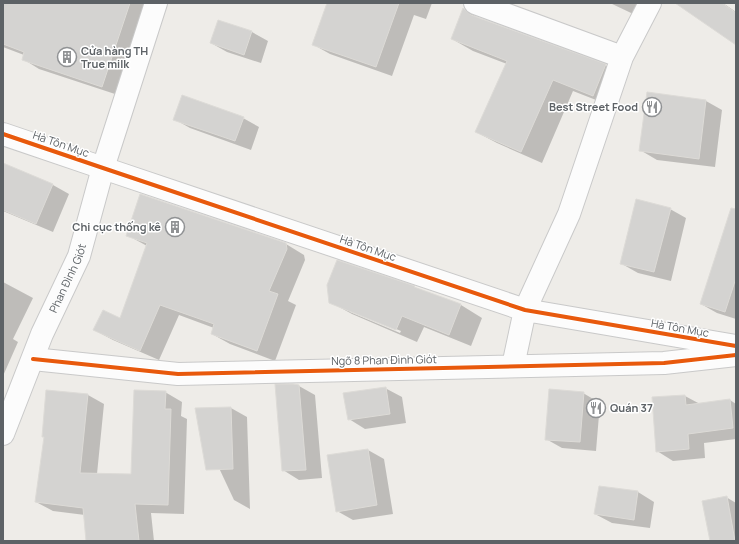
<svg xmlns="http://www.w3.org/2000/svg" width="739" height="544" viewBox="0 0 739 544" font-family="Manrope,sans-serif">
	<rect width="100%" height="100%" fill="#eeece8"/>
	<path fill="#0003" fill-rule="evenodd" d="M 3,3 L 152,3 L 118,95 L 39,69 L 23,59 L 24,55 L 3,47 Z
		M 345,3 L 432,3 L 426,19 L 414,15 L 392,76 L 330,54 L 314,45 Z
		M 610,3 L 657,3 L 648,21 Z
		M 703,3 L 723,3 L 736,12 L 736,44 Z
		M 464,10 L 482,20 L 605,65 L 626,77 L 614,107 L 573,91 L 542,163 L 497,143 L 476,132 L 507,64 L 473,51 L 452,39 Z
		M 252,32 L 268,41 L 261,63 L 227,52 L 211,43 Z
		M 706,101 L 722,110 L 715,167 L 657,160 L 640,150 Z
		M 243,118 L 259,127 L 251,150 L 190,128 L 174,119 Z
		M 3,164 L 53,185 L 69,194 L 53,232 L 3,211 Z
		M 670,209 L 686,218 L 671,281 L 638,273 L 622,264 Z
		M 736,224 L 736,319 L 717,313 L 701,304 Z
		M 127,235 L 286,244 L 304,255 L 305,260 L 288,301 L 296,305 L 275,361 L 230,344 L 212,334 L 214,328 L 179,315 L 159,360 L 113,340 L 94,330 L 121,319 L 147,246 Z
		M 338,261 L 414,287 L 461,305 L 482,318 L 471,346 L 424,327 L 417,342 L 352,314 L 330,302 ZM 350,310 L 401,331 L 400,333 L 350,312 Z
		M 3,282 L 33,298 L 13,339 L 18,342 L 3,376 Z
		M 299,386 L 315,395 L 322,478 L 299,480 L 283,470 Z
		M 385,388 L 402,397 L 406,423 L 365,429 L 349,419 Z
		M 47,391 L 88,395 L 104,404 L 97,474 L 131,475 L 165,392 L 182,402 L 181,416 L 187,419 L 184,514 L 151,513 L 154,541 L 87,541 L 85,515 L 53,511 L 36,502 L 45,437 Z
		M 583,393 L 600,403 L 596,451 L 562,448 L 546,439 Z
		M 685,396 L 700,404 L 730,400 L 736,404 L 736,439 L 704,443 L 705,458 L 673,461 L 657,451 Z
		M 231,408 L 247,417 L 250,509 L 234,500 L 219,468 L 196,409 Z
		M 368,450 L 384,459 L 393,514 L 353,520 L 337,511 Z
		M 638,492 L 654,502 L 650,528 L 612,523 L 595,514 Z
		M 726,497 L 736,503 L 736,541 L 711,541 Z"/>
	<path fill="#d4d3d1" stroke="#dddbd7" d="M 3,3 L 130,3 L 102,87 L 22,60 L 24,52 L 3,44 Z
		M 327,3 L 399,3 L 376,67 L 312,45 Z
		M 675,3 L 722,3 L 736,13 L 736,45 Z
		M 463,8 L 466,11 L 471,15 L 606,64 L 593,96 L 553,80 L 521,152 L 475,132 L 507,61 L 451,39 Z
		M 218,20 L 252,31 L 244,55 L 210,43 Z
		M 647,92 L 706,100 L 699,159 L 639,151 Z
		M 182,95 L 244,117 L 235,141 L 173,120 Z
		M 3,163 L 53,184 L 36,224 L 3,210 Z
		M 140,194 L 286,243 L 287,249 L 269,291 L 278,294 L 257,351 L 211,334 L 214,324 L 160,305 L 140,351 L 93,330 L 103,310 L 120,318 L 147,243 L 126,236 Z
		M 636,199 L 671,208 L 654,272 L 620,264 Z
		M 731,208 L 736,209 L 736,278 L 725,312 L 700,304 Z
		M 337,260 L 415,286 L 414,287 L 461,304 L 449,335 L 402,316 L 396,330 L 329,303 L 327,285 Z
		M 275,384 L 293,384 L 299,385 L 306,470 L 282,471 Z
		M 386,387 L 390,414 L 348,420 L 343,393 Z
		M 549,389 L 584,392 L 580,442 L 545,440 Z
		M 46,390 L 88,394 L 80,473 L 131,474 L 134,390 L 166,391 L 165,409 L 171,409 L 168,505 L 135,504 L 139,541 L 86,541 L 83,508 L 35,502 L 44,437 L 42,437 Z
		M 685,395 L 686,405 L 730,399 L 733,428 L 688,434 L 689,449 L 656,452 L 652,397 Z
		M 231,407 L 233,469 L 206,470 L 195,408 Z
		M 368,449 L 377,505 L 336,512 L 327,455 Z
		M 599,486 L 638,491 L 634,520 L 594,514 Z
		M 727,496 L 735,541 L 710,541 L 702,501 Z"/>
	<g fill="none" stroke-linecap="round" stroke-linejoin="round">
		<g stroke="#c9c9c9" stroke-width="24">
			<path id="street" d="M 475,3 L 622,57
				M 103,168 L 525,310 L 736,346
				M 33,359 L 178,374 L 664,363 L 736,355
				M 513,366 L 525,310 L 569,214 L 622,57 L 650,3"/>
		</g>
		<g stroke="#c9c9c9" stroke-width="24">
			<g id="secondary">
				<path d="M 3,134 L 103,168"/>
				<path id="s1" d="M 3,434 L 42,334 L 79,256 L 103,168 L 156,3"/>
			</g>
		</g>
		<use href="#street" stroke="#fcfcfc" stroke-width="22"/>
		<use href="#secondary" stroke="#fcfcfc" stroke-width="22"/>
		<g stroke="#fff" stroke-width="6">
			<path id="cycleway" d="M 3,134 L 103,168 L 525,310 L 736,346
				M 33,359 L 178,374 L 664,363 L 736,355"/>
		</g>
		<use href="#cycleway" stroke="#e8590c" stroke-width="4"/>
	</g>
	<defs>
		<g id="building-ring" transform="scale(1)"><circle r="9.5" fill="#fff" stroke="#909294" stroke-width="1.5"/><path d="M-4-6H4V6H1V3H-1V6H-4ZM-2.5-4.3h1.7v1.8h-1.7ZM.8-4.3h1.7v1.8H.8ZM-2.5-1h1.7V.8h-1.7ZM.8-1h1.7V.8H.8Z" fill="#909294"/></g>
		<g id="restaurant-ring" transform="scale(1)"><circle r="9.5" fill="#fff" stroke="#909294" stroke-width="1.5"/><path d="M-5-6h1v4h1v-4h1v4h1v-4h1v5L-1.5 .5V6h-2V.5L-5-1ZM5-6V6H3V1.5H1.5Q1.5-4 5-6Z" fill="#909294"/></g>
	</defs>
	<g fill-rule="evenodd">
		<use href="#building-ring" x="67" y="57"/>
		<use href="#restaurant-ring" x="652" y="107"/>
		<use href="#building-ring" x="175" y="227"/>
		<use href="#restaurant-ring" x="596" y="408"/>
	</g>
	<g text-anchor="middle" stroke-width="3" stroke-linejoin="round" paint-order="stroke">
		<g font-size="11" font-weight="bold" fill="#5d6266" stroke="#fff" text-anchor="start">
			<text x="81" y="55">Cửa hàng TH<tspan x="81" dy="13">True milk</tspan></text>
			<text x="638" y="111" text-anchor="end">Best Street Food</text>
			<text x="161" y="231" text-anchor="end">Chi cục thống kê</text>
			<text x="610" y="412">Quán 37</text>
		</g>
		<g font-size="11" fill="#5d6266" stroke="#fff">
			<text transform="translate(61 144) rotate(19)" y="4">Hà Tôn Mục</text>
			<text transform="translate(368 248) rotate(19)" y="4">Hà Tôn Mục</text>
			<text dy="4" stroke="none"><textPath href="#s1" startOffset="169">Phan Đình Giót</textPath></text>
			<text transform="translate(680 328) rotate(10)" y="4">Hà Tôn Mục</text>
			<text transform="translate(384 360) rotate(-1)" y="4">Ngõ 8 Phan Đình Giót</text>
		</g>
	</g>
	<rect width="739" height="544" fill="none" stroke="#5d6266" stroke-width="8"/>
</svg>
